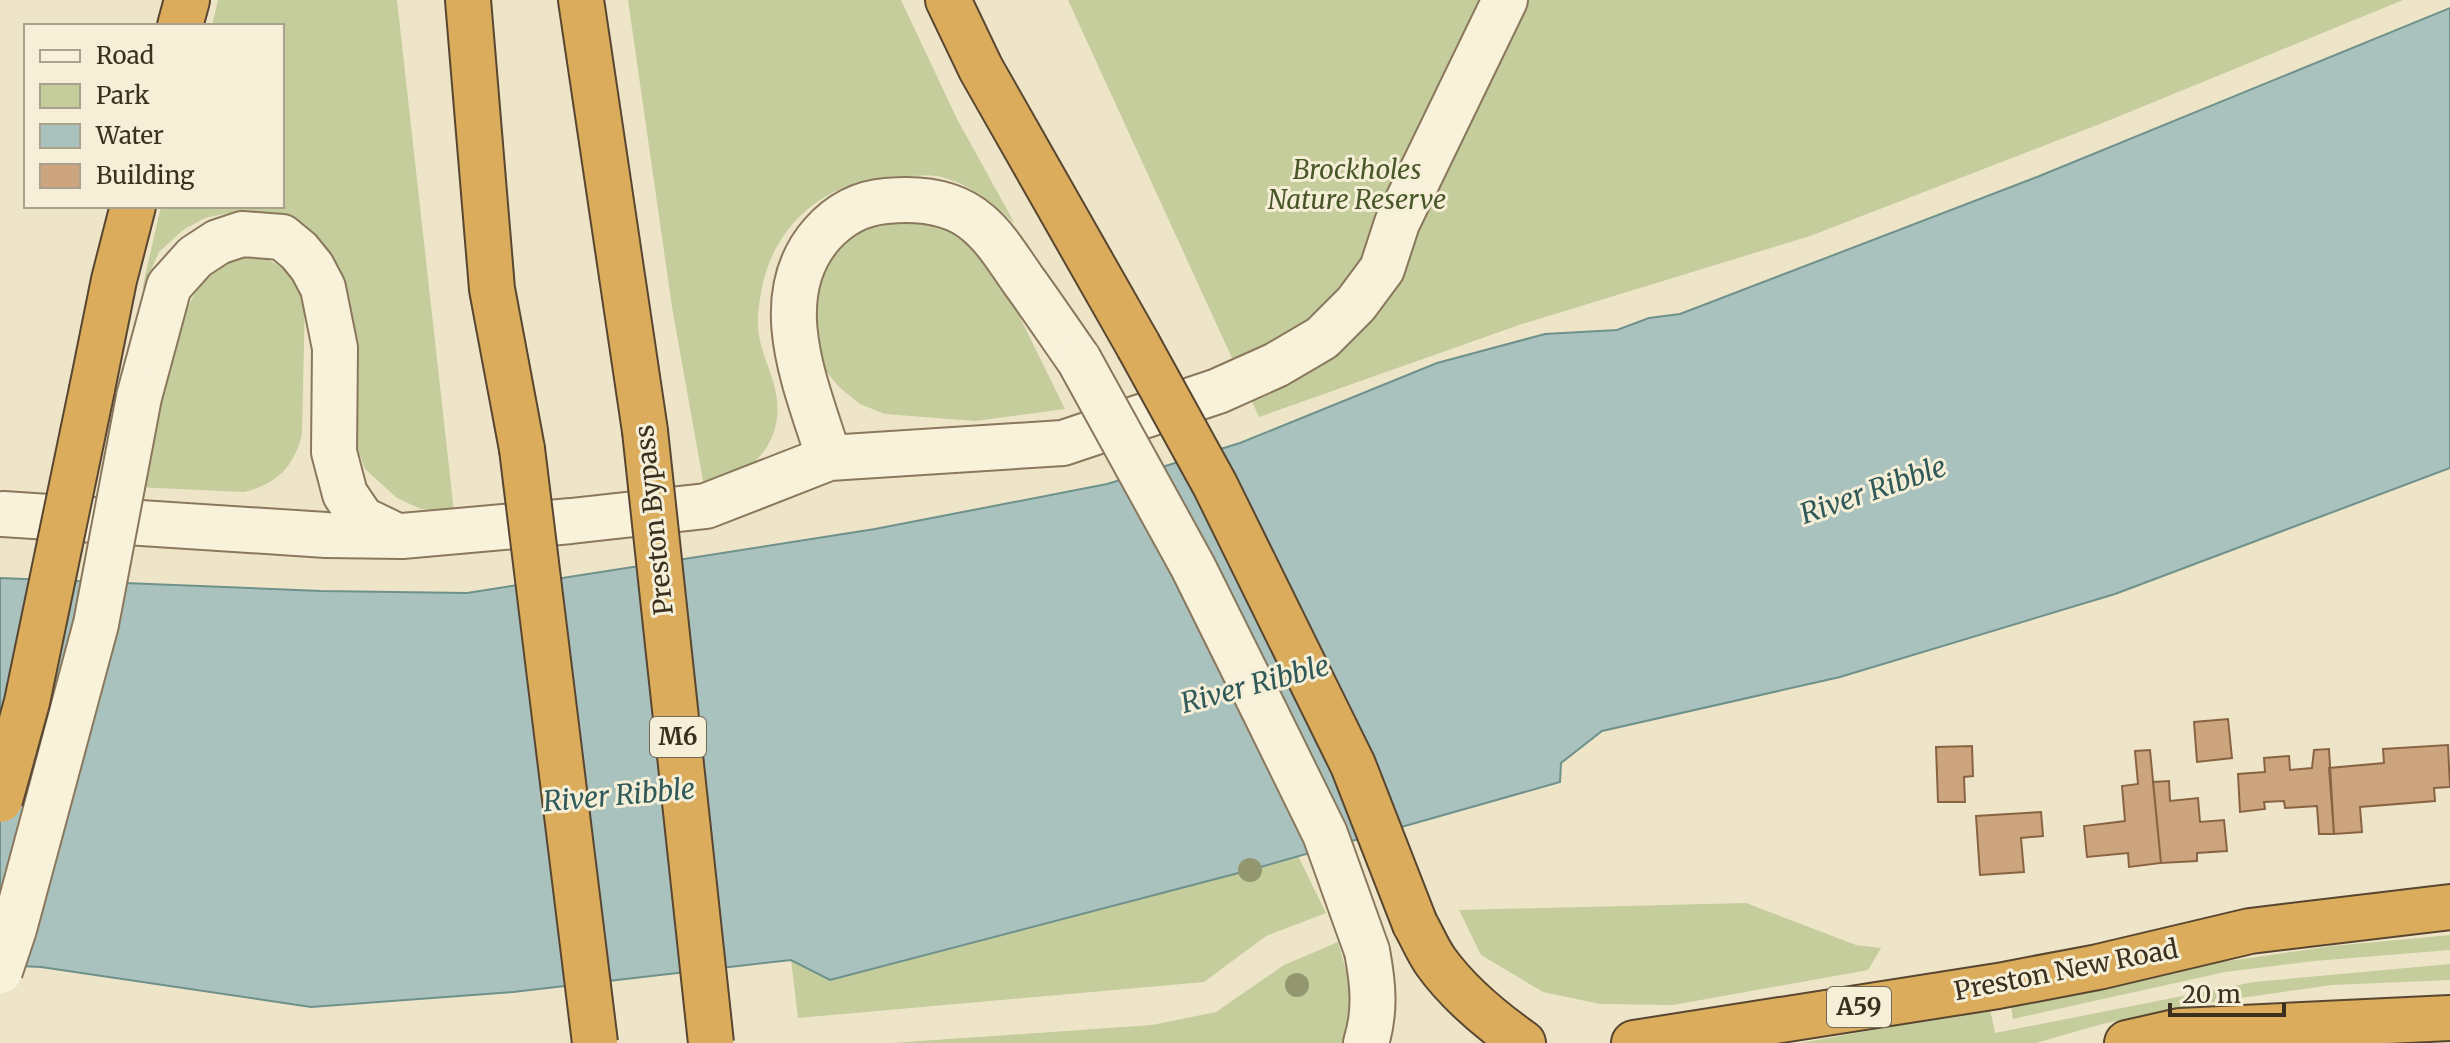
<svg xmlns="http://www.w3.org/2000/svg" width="2450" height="1043" viewBox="0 0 2450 1043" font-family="Merriweather,serif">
	<rect width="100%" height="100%" fill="#eee5c8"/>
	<path fill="#c4cd9b" d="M 218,0 L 397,0 L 454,512 L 421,509 L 397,498 L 365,469 L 354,440 L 344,285 L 328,251 L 306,229 L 275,216 L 238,211 L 205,218 L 183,230 L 159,252 L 142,290 L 161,206 L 282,206 L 282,26 L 212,26 Z
		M 628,0 L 901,0 L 957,119 L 1015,224 C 992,202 976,188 945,178 C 934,174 920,176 908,176 C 832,174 770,222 760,299 C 758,310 757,324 759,335 C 764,367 783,388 776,424 C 768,462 737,476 705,492 L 672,307 Z
		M 1068,0 L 2403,0 L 2110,120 L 1810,236 L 1522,324 L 1259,417 Z
		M 886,220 L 944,224 L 973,241 L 995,267 L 1065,409 L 975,421 L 885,414 L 860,404 L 839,387 L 822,366 L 813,342 L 813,290 L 823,267 L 839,246 L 859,231 Z
		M 240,258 L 266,258 L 289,272 L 305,298 L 302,434 C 294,467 277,484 244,492 L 135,487 C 149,439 177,300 211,271 C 218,265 231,262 240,258 Z
		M 1298,856 L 1326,913 L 1266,936 L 1204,982 L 798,1018 L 791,960 L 830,980 Z
		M 1746,903 L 1856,945 L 1881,948 L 1868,970 L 1673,1005 L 1600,1004 L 1543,992 L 1481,955 L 1459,910 Z
		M 2450,935 L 2450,950 L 2314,961 L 2225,972 L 2013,1019 L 2011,1006 L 2214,963 L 2333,946 Z
		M 1338,942 L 1351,988 L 1345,1038 L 1342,1043 L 891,1043 L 1152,1025 L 1216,1012 L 1284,965 Z
		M 2450,964 L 2450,980 L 2332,985 L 2199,1004 L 2102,1024 L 2036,1043 L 1800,1043 L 1990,1009 L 1995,1033 L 2254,982 Z"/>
	<path fill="#a9c2bd" stroke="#6f918b" stroke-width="2" d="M 2450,8 L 2450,468 L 2115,594 L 1840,677 L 1602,731 L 1561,763 L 1560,782 L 1250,870 L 830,980 L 791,960 L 513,992 L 311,1007 L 41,967 L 0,965 L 0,578 L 321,591 L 467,593 L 875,529 L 1107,484 L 1240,443 L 1437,363 L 1545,334 L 1617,330 L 1649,318 L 1680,314 L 2037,177 Z"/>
	<path fill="#cca47e" stroke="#896443" stroke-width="2" d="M 2228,719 L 2232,758 L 2197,762 L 2194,722 Z
		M 2448,745 L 2450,787 L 2434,788 L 2435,801 L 2360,807 L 2362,832 L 2334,834 L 2329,768 L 2384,763 L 2383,749 Z
		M 1972,746 L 1973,776 L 1964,777 L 1965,802 L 1938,802 L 1936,747 Z
		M 2329,749 L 2334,834 L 2319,834 L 2317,806 L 2285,808 L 2284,801 L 2264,802 L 2265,809 L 2240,812 L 2238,774 L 2265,772 L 2264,758 L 2289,756 L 2290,770 L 2312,768 L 2314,750 Z
		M 2150,750 L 2161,863 L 2129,867 L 2128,853 L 2087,857 L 2084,826 L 2125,821 L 2122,786 L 2138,784 L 2135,751 Z
		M 2169,781 L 2170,801 L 2198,798 L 2200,822 L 2224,820 L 2227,851 L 2197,853 L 2197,861 L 2161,863 L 2153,782 Z
		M 2041,812 L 2043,836 L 2021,838 L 2024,872 L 1980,875 L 1976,816 Z"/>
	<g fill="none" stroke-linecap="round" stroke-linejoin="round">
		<g stroke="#8a785d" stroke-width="48">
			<path id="minor" d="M 139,397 L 169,286 L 195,257 L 218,242 L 242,234 L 282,237 L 299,251 L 312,267 L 323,288 L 335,348 L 334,452 L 345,494 L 362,519 L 397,536
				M 829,458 C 807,387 766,298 822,234 C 839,215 861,203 886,201 C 917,198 953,201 978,223 C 996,238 1009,260 1023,280 C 1042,306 1060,333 1079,360
				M 3,514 L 326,535 L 402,536 L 571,521 L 706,506 L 829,458 L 1063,443 L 1218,391 L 1276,365 L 1322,338 L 1356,304 L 1382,269 L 1397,223 L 1505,0
				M 1366,1043 C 1376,1011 1373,983 1367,951"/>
		</g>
		<g stroke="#584631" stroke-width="48">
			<path id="highway" d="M 468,0 L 492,289 L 522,449
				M 581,0 L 645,431
				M 948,0 L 981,69 L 1138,345
				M 180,26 L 187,0
				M 92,389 L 114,280 L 133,206
				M 1415,924 C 1422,936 1428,951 1436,962 C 1459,994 1492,1021 1523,1043
				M 1634,1043 L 1998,986 L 2098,967 L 2250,931 L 2450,907
				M 2127,1043 L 2180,1031 L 2450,1018"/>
		</g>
		<use href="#minor" stroke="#f9f2db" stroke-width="44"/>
		<use href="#highway" stroke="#dbac5b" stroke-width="44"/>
		<g stroke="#8a785d" stroke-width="48" stroke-linecap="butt">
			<path id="minor-bridge" d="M 1079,360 L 1193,567 L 1266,714 L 1325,834 L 1367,951
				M 0,971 L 14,929 L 96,624 L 139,397"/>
		</g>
		<g stroke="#584631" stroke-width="48" stroke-linecap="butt">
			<path id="highway-bridge" d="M 1138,345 L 1215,485 L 1353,765 L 1415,924
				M 645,431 L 711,1043
				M 522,449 L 595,1043
				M 0,800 L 27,702 L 92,389"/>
		</g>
		<use href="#minor-bridge" stroke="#f9f2db" stroke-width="44"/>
		<use href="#highway-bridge" stroke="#dbac5b" stroke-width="44"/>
	</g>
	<g fill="#93976f">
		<circle cx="1250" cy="870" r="12"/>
		<circle cx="1297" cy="985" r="12"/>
	</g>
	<g text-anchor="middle" stroke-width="6" stroke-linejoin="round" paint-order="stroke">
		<g fill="#f6efd8" stroke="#736957" stroke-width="2">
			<rect x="650" y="717" width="56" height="40" rx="6"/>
			<rect x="1827" y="987" width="64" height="40" rx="6"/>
		</g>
		<g font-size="24" font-weight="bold" fill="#3b2f20">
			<text x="678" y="745">M6</text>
			<text x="1859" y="1015">A59</text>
		</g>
		<g font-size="26" font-style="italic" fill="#485727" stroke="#f6efd8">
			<text x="1357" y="179">Brockholes<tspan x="1357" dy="30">Nature Reserve</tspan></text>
		</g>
		<g font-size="26" fill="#3b2f20" stroke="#f6efd8">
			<text transform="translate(654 520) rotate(-96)" y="9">Preston Bypass</text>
			<text transform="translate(2066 970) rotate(-11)" y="9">Preston New Road</text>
		</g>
		<g font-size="28" font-style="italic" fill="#305a5a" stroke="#f6efd8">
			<text transform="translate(1873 490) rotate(-19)" y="10">River Ribble</text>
			<text transform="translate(1255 684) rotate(-15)" y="10">River Ribble</text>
			<text transform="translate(619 795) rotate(-5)" y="10">River Ribble</text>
		</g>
	</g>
	<rect x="24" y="24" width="260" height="184" fill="#f6efd8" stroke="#aba28e" stroke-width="2"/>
	<rect x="40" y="50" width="40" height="12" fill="#f9f2db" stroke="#aba28e" stroke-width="2"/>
	<text x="96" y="64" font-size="24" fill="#3b2f20">Road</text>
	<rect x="40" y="84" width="40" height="24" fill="#c4cd9b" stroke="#aba28e" stroke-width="2"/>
	<text x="96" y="104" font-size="24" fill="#3b2f20">Park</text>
	<rect x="40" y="124" width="40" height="24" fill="#a9c2bd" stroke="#aba28e" stroke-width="2"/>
	<text x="96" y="144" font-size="24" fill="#3b2f20">Water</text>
	<rect x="40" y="164" width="40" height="24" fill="#cca47e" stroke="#aba28e" stroke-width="2"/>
	<text x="96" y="184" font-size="24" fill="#3b2f20">Building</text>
	<path d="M2170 1003v12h114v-12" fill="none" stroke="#3b2f20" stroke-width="4"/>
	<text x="2182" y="1003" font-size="24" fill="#3b2f20" stroke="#f6efd8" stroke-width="6" paint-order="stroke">20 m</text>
</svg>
